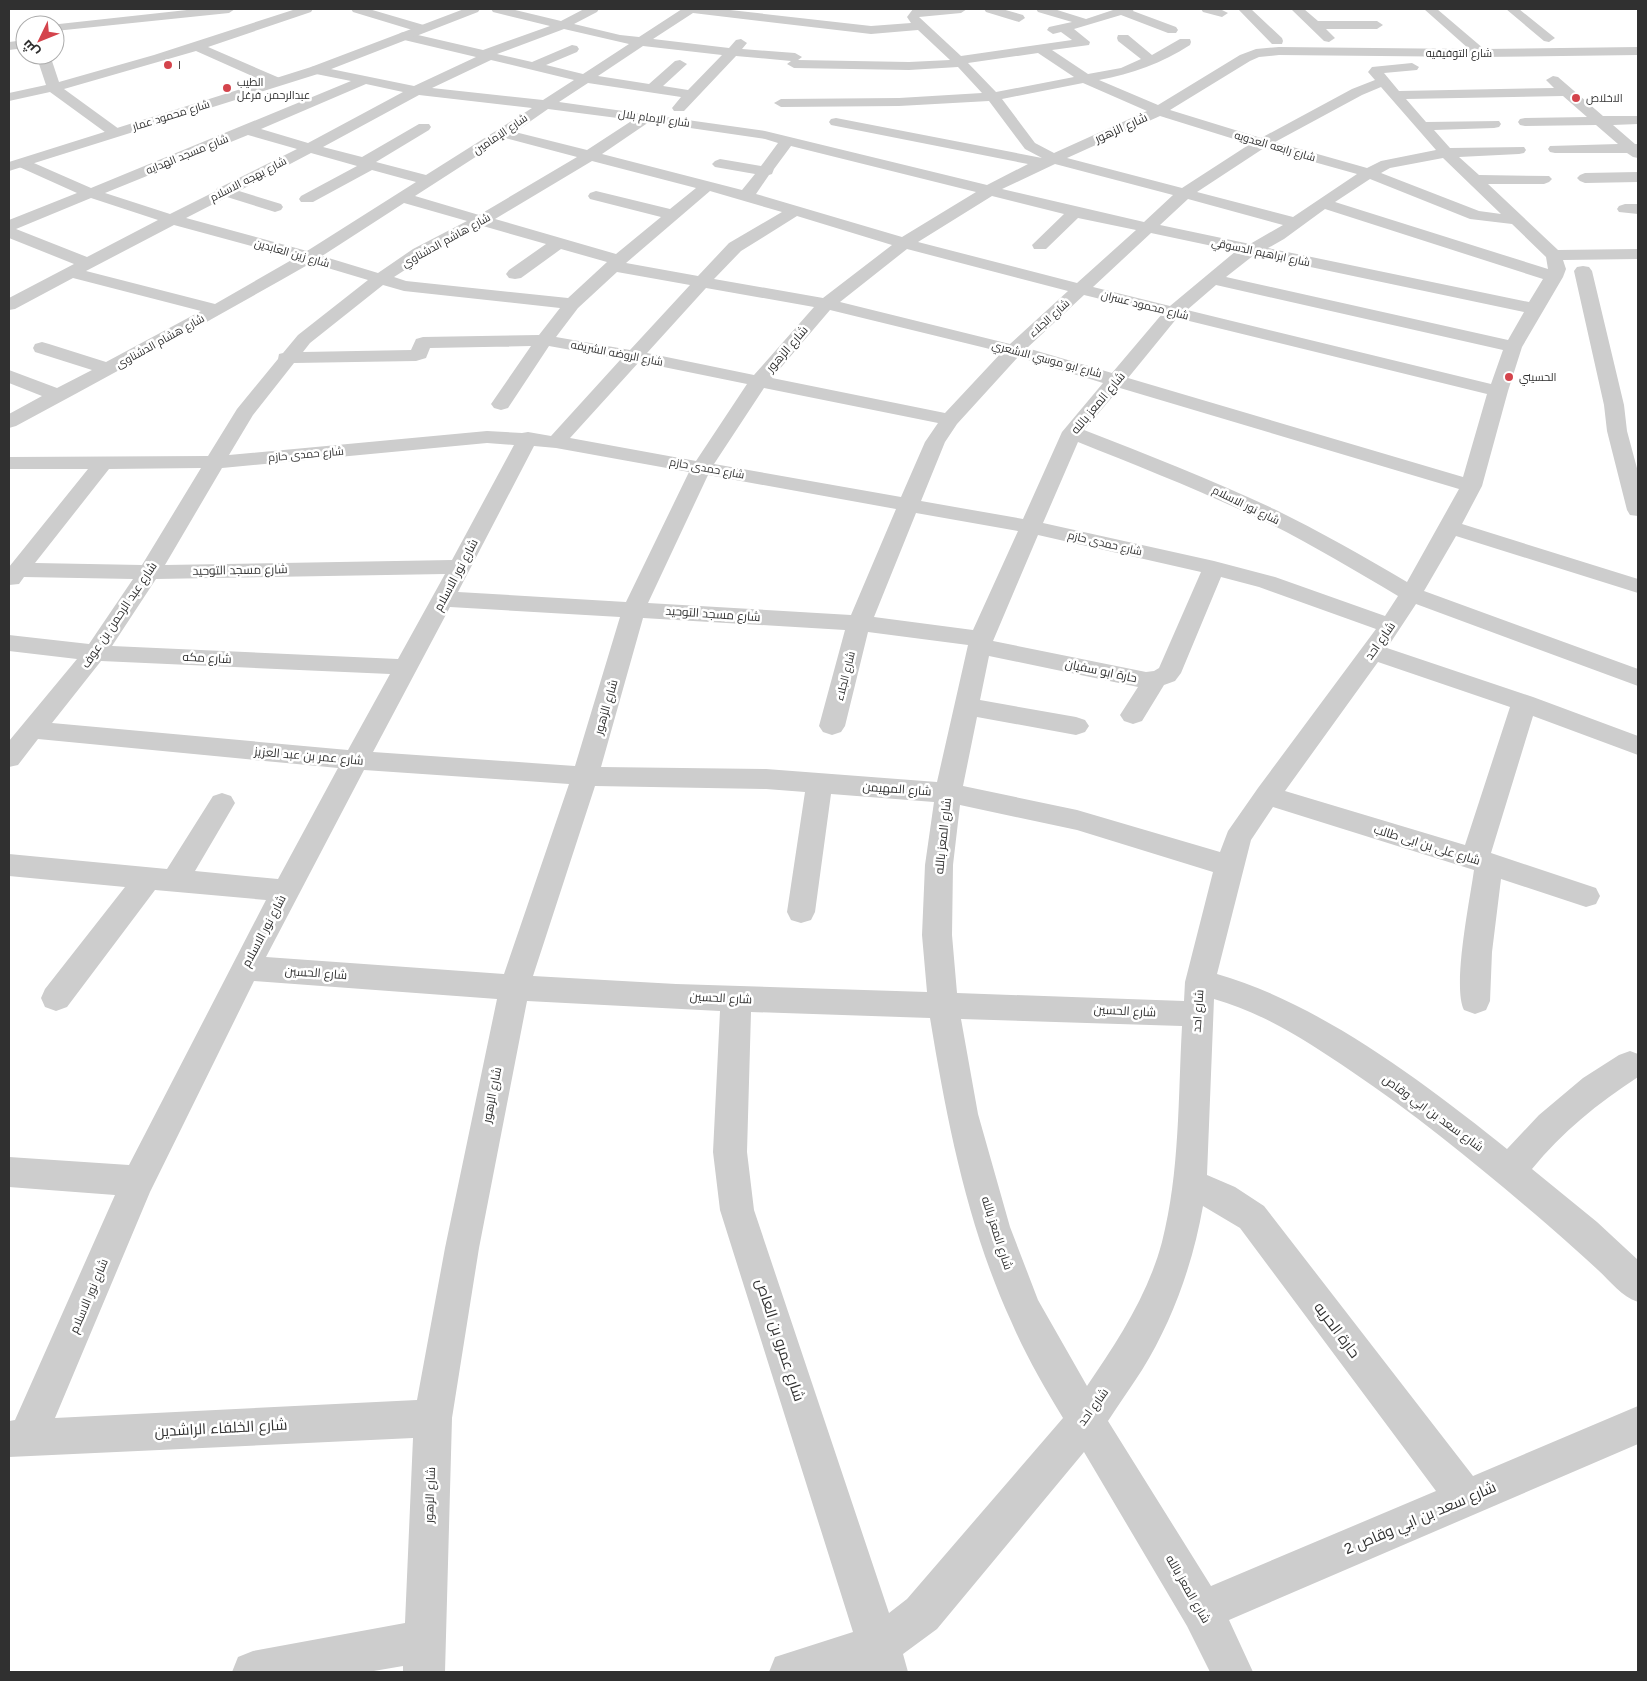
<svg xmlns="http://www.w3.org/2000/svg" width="1647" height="1681" viewBox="0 0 1647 1681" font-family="Helvetica,Cairo,sans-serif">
	<rect width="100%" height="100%" fill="#fff"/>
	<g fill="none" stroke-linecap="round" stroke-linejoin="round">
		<path fill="#cdcdcd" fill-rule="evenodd" d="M 196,9 L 235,9 L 229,13 L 55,31 L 55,25 L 50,25 Z
			M 296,9 L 313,9 L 311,12 L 208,47 L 282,79 L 284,82 L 282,85 L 272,85 L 196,51 L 64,89 L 119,129 L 121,132 L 119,135 L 109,135 L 50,92 L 9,101 L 9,93 L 46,85 L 36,55 L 50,55 L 59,82 L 154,55 Z
			M 351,9 L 369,9 L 427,26 L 429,29 L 423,33 L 419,32 L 353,12 Z
			M 491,9 L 511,9 L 561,21 L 584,9 L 599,9 L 597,12 L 574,24 L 620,35 L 639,37 L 682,9 L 721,9 L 871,26 L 911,23 L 907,17 L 913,9 L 967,9 L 961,13 L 919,17 L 961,56 L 1072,40 L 1061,32 L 1053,34 L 1047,30 L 1049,27 L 1072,22 L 1038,12 L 1036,9 L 1054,9 L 1086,19 L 1116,9 L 1134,9 L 1133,11 L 1176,27 L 1178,30 L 1176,33 L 1168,33 L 1121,15 L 1074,29 L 1090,42 L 1089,45 L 1052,50 L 1088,74 L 1121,68 L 1141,59 L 1118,41 L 1117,38 L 1118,35 L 1128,35 L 1152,55 L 1180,39 L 1190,39 L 1191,42 L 1190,45 C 1162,63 1132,74 1099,80 L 1158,105 L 1240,55 L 1256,49 L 1279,47 L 1469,49 L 1424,9 L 1437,9 L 1484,49 L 1638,47 L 1638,55 L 1481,57 L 1279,55 L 1259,57 L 1250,61 L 1170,110 L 1261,138 L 1352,89 L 1375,80 L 1368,72 L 1372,67 L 1412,63 L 1419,67 L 1417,70 L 1384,73 L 1399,91 L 1554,88 L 1546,80 L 1553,76 L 1558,77 L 1603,116 L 1638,116 L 1638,124 L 1613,125 L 1635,144 L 1638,144 L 1638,158 L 1633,157 L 1627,153 L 1555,153 L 1550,152 L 1548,149 L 1550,146 L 1618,144 L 1596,125 L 1525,126 L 1520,125 L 1518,122 L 1520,119 L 1525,118 L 1587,117 L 1563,96 L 1406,99 L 1426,122 L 1499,121 L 1501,124 L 1499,127 L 1494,128 L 1434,130 L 1450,148 L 1524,147 L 1526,150 L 1524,153 L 1519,154 L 1459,157 L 1479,175 L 1549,176 L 1552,179 L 1549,182 L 1544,184 L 1488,184 L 1558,250 L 1638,249 L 1638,259 L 1563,260 L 1566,269 L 1563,277 L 1522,347 L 1508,391 L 1482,486 L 1462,524 L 1638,579 L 1638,593 L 1456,536 L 1424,591 L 1638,669 L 1638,686 L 1416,604 L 1387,648 L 1533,697 L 1638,736 L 1638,755 L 1533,716 L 1491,853 L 1596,888 L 1600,896 L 1596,904 L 1586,907 L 1501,879 L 1492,952 L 1490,1001 L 1486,1010 L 1475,1014 L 1464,1010 C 1452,986 1470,900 1474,870 L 1273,807 L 1251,840 L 1217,974 C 1319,1003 1425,1083 1507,1149 L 1539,1115 L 1583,1078 L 1619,1055 L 1630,1051 L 1638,1054 L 1638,1077 C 1598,1103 1562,1132 1532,1169 L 1597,1222 L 1638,1260 L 1638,1302 C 1621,1296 1611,1282 1598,1270 C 1582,1255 1566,1241 1550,1227 C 1486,1172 1421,1118 1351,1071 C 1308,1042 1264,1013 1214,999 L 1207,1175 L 1235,1187 L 1264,1206 L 1473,1476 L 1638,1406 L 1638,1444 L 1229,1620 L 1253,1672 L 1210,1672 L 1187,1626 L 1084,1452 L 937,1629 L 903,1654 L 908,1672 L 769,1672 L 775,1657 L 853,1632 L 720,1210 L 713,1152 L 720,1011 L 527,1001 L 479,1248 L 452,1418 L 445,1672 L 403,1672 L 403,1666 L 368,1672 L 232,1672 L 238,1657 L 253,1651 L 405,1623 L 413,1438 L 9,1457 L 9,1421 L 15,1420 L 115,1195 L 9,1187 L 9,1157 L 129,1165 L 266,900 L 155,890 L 67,1007 L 56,1011 L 45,1007 L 41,998 L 45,989 L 125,887 L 9,876 L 9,854 L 167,869 L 213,796 L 222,793 L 231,796 L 235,803 L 195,871 L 278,879 L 338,768 L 38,739 L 18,765 L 9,767 L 9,741 L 77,659 L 9,651 L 9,635 L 89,644 L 133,579 L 24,577 L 19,584 L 9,585 L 9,567 L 88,469 L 9,469 L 9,457 L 208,456 L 237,409 L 278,359 L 279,354 L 283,353 L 298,335 L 368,280 L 311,263 C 213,319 115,373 16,426 L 9,428 L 9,414 L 42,396 L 9,383 L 9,370 L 57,388 L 92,370 L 35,352 L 33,348 L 35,344 L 42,342 L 49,344 L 106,362 L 201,311 L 73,278 L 15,309 L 9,310 L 9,298 L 74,264 L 9,238 L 9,220 L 77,193 L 17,166 L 14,163 L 17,160 L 27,160 L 91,188 L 351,81 L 311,73 L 309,70 L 311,67 L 316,66 L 414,86 L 476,57 L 400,39 L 399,36 L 400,33 L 405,32 L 483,50 L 550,26 L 493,12 ZM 693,13 L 871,34 L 918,30 L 950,60 L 909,62 L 798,60 L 802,57 L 795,53 L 742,49 L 747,43 L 741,39 L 736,40 L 729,48 L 653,39 ZM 564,29 L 629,44 L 583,74 L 546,65 L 577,52 L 579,49 L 577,46 L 572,45 L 532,62 L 497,54 ZM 643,46 L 722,55 L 688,90 L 663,86 L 687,64 L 680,60 L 675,61 L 649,84 L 598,76 ZM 1038,53 L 1074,77 L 996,92 L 968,63 ZM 736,56 L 791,61 L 787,64 L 794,68 L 909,70 L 958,67 L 982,93 L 899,98 L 781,99 L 774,103 L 781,107 L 899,106 L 989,101 L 1025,149 L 1042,158 L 836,118 L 831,119 L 829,122 L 831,125 L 836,126 L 1028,164 L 987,185 L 765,131 L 559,102 L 588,83 L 681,97 L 672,108 L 674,111 L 684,111 ZM 491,60 L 574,80 L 543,100 L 432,88 ZM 1083,83 L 1147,111 L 1054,153 L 1035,143 L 1002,99 ZM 366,84 L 403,92 L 308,143 L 261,129 ZM 1381,87 L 1436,150 L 1381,161 L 1367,168 L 1275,142 L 1362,95 ZM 419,95 L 532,108 L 426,175 L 376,162 L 429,130 L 431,127 L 429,124 L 419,124 L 362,157 L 323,147 ZM 548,109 L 633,120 L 587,150 L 515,132 ZM 1160,116 L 1250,144 L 1182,188 L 1067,158 ZM 649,122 L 765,139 L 778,143 L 761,166 L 720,159 L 715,161 L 712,164 L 715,167 L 755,174 L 742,190 L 602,154 ZM 248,135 L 297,149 L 223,186 L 217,188 L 216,191 L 170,214 L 105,193 ZM 505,138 L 577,157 L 479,215 L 415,196 ZM 791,146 L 976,192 L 902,237 L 756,194 L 769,175 L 772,174 L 774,169 ZM 1264,148 L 1357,174 L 1293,217 L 1197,192 ZM 311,153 L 357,166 L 301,196 L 299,199 L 301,202 L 313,202 L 372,170 L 416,182 L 307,251 L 186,218 L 227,197 L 275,212 L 281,210 L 283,207 L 281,204 L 239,191 ZM 1443,158 L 1501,214 L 1479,211 L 1381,173 L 1390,168 ZM 592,161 L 696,188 L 670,209 L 596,191 L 590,193 L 588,196 L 590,199 L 661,217 L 616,254 L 495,219 ZM 1055,164 L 1173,195 L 1144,222 L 1002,189 ZM 1370,179 L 1470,219 L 1512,224 L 1546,257 L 1548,269 L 1335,202 ZM 710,191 L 782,212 L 729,243 L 698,276 L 626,263 ZM 992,196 L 1064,214 L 1032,245 L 1034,249 L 1046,249 L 1078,218 L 1136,230 L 1077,283 L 918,242 ZM 91,198 L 158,220 L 87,257 L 16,229 ZM 1188,199 L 1283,225 L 1250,244 L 1160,225 ZM 404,203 L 467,221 L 413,249 L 378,273 L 322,256 ZM 1325,209 L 1543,279 L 1529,302 L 1268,248 L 1284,239 ZM 797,216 L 892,245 L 823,298 L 714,279 L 741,251 ZM 174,225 L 295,258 L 215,304 L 86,271 ZM 483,226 L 546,244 L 509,270 L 506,274 L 509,278 L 515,279 L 521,278 L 561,249 L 607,262 L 568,298 L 406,281 L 394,277 L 425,257 ZM 1151,233 L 1236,251 L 1170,306 L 1093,287 ZM 907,249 L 1068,291 L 1010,344 L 840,302 ZM 1254,255 L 1524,312 L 1508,340 L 1226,277 ZM 617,272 L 690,285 L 630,350 L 556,337 L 578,308 ZM 383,285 L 404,291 L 560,308 L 539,335 L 423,337 L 416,339 L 411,350 L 303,352 L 310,343 ZM 1216,285 L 1503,350 L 1491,384 L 1187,310 ZM 706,288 L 814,307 L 754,375 L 647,353 ZM 1084,295 L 1162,314 L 1112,373 L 1027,348 ZM 830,310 L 1002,352 L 945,413 L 772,378 ZM 1177,318 L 1487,394 L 1463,477 L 1128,378 ZM 531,346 L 491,404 L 494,408 L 501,410 L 508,408 L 549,346 L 621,359 L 551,436 L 528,432 L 522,433 L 487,431 L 229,455 L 253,415 L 294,363 L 416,361 L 426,358 L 430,348 ZM 1018,357 L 1103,383 L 1062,432 L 1023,519 L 921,501 L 945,442 L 957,424 ZM 639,362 L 747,384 L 696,461 L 570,438 ZM 764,388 L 938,423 L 925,442 L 901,497 L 714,464 ZM 1120,388 L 1459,489 L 1407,582 C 1363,556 1319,531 1274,509 C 1212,480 1148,455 1084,430 ZM 1078,442 C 1138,466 1199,490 1258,518 C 1306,541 1352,569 1398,596 L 1385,616 L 1275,577 L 1214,561 L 1043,523 ZM 487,443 L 514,445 L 452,560 L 165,565 L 222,468 ZM 534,446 L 556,448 L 689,472 L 626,602 L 458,592 ZM 201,468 L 142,565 L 35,563 L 109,469 ZM 708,475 L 896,509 L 851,615 L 648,603 ZM 916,513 L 1018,531 L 973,630 L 874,617 ZM 1038,535 L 1201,572 L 1159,668 L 1154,671 L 1146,672 L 993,641 ZM 445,574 L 398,659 L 112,646 L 156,579 ZM 1221,577 L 1259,587 L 1376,629 L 1258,788 L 1228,831 L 1220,852 L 1077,810 L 963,786 L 977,717 L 1076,735 L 1085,732 L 1089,726 L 1085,720 L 1076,717 L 980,700 L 989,656 L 1138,687 L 1120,715 L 1124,721 L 1133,724 L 1142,721 L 1164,685 L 1175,681 L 1181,673 ZM 450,607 L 620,617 L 575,766 L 373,752 ZM 643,618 L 845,630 L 819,726 L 823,732 L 832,735 L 841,732 L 845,726 L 868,632 L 968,645 L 937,782 L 766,769 L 601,767 ZM 101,661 L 390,674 L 348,750 L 52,723 ZM 1378,662 L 1510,707 L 1465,845 L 1285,791 ZM 364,770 L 569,784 L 504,974 L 266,957 ZM 595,786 L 766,789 L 805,792 L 787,912 L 791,920 L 801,923 L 811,920 L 815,912 L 831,794 L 934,802 L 925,865 L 922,935 L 927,992 L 676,984 L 533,976 ZM 960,805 L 1077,830 L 1213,872 L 1185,982 L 1184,1001 L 957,993 L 952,935 L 953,865 ZM 254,981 L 497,999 L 445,1248 L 417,1400 L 55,1418 L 150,1192 ZM 751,1012 L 930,1018 C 947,1121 967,1225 1011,1321 C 1025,1354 1044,1387 1063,1418 L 907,1599 L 889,1613 L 754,1210 L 747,1152 ZM 961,1019 L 1182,1026 C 1178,1098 1180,1172 1162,1242 C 1148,1295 1117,1342 1087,1386 L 1038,1300 L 1010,1227 L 978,1114 ZM 1203,1206 L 1240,1228 L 1436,1491 L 1211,1586 L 1108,1421 C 1119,1404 1131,1387 1142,1370 C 1173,1320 1193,1263 1203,1206 Z
			M 984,9 L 1002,9 L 1023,15 L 1025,18 L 1019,22 L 986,12 Z
			M 1201,9 L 1220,9 L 1228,13 L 1222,17 L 1203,12 Z
			M 1238,9 L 1251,9 L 1282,38 L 1283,41 L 1282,44 L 1272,44 Z
			M 1291,9 L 1304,9 L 1318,21 L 1377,21 L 1383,25 L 1377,29 L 1326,29 L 1335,38 L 1329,42 L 1324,41 Z
			M 1506,9 L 1519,9 L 1555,38 L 1549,42 L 1544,41 Z
			M 25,40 L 25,48 L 9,50 L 9,42 Z
			M 1638,172 L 1638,182 L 1585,183 L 1580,181 L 1577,178 L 1580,175 L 1585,173 Z
			M 1625,204 L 1638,204 L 1638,214 L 1619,212 L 1617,209 L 1619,206 Z
			M 1583,266 L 1589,267 L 1592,271 L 1624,405 L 1627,431 L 1638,472 L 1638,516 L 1630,515 L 1627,510 L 1607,431 L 1604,405 L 1574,271 L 1577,267 Z"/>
		<path fill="#cdcdcd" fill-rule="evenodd" d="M 464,9 L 480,9 L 478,12 L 321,73 L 9,171 L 9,162 L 311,67 Z"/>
	</g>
	<g fill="#d4444c" stroke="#fff" stroke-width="2">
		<circle cx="168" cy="65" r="5"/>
		<circle cx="227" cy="88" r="5"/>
		<circle cx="1576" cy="98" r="5"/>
		<circle cx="1509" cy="377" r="5"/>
	</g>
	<g text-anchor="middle" stroke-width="5" stroke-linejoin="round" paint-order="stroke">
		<g font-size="11" fill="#303030" stroke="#fff">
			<text x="1459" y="57">شارع التوفيقيه</text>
			<text transform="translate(171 115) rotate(-17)" y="4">شارع محمود عمار</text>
			<text transform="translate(654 118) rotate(8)" y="4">شارع الإمام بلال</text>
			<text transform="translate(500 134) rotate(-34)" y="4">شارع الإمامين</text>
			<text transform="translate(1275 146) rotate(16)" y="4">شارع رابعه العدويه</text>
			<text transform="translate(187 154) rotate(-22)" y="4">شارع مسجد الهدايه</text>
			<text transform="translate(248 179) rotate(-27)" y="4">شارع بهجه الاسلام</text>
			<text transform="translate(446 240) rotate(-29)" y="4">شارع هاشم الدشناوي</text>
			<text transform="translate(1261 252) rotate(12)" y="4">شارع ابراهيم الدسوقي</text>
			<text transform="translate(292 253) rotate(16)" y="4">شارع زين العابدين</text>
			<text transform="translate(1145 305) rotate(14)" y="4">شارع محمود عسران</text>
			<text transform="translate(1049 318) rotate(-42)" y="4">شارع الجلاء</text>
			<text transform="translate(160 341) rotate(-29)" y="4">شارع هشام الدشناوى</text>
			<text transform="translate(617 353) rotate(11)" y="4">شارع الروضه الشريفه</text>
			<text transform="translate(1047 359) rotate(15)" y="4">شارع ابو موسي الاشعري</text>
			<text transform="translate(306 454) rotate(-5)" y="4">شارع حمدى حازم</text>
			<text transform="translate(707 468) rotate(10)" y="4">شارع حمدى حازم</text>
			<text transform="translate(1246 505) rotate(26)" y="4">شارع نور الاسلام</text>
			<text transform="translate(1105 543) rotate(13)" y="4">شارع حمدى حازم</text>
			<text transform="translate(845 676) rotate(-76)" y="4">شارع الجلاء</text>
		</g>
		<g font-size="11" fill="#303030" stroke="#fff" text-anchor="start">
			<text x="178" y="69">ا</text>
			<text x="237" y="86">الطيب<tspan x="237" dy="13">عبدالرحمن فرغل</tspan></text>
			<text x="1586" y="102">الاخلاص</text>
			<text x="1519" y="381">الحسيني</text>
		</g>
		<g font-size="12" fill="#303030" stroke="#fff">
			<text transform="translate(1121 128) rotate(-24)" y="4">شارع الزهور</text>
			<text transform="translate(787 349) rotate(-49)" y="4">شارع الزهور</text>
			<text transform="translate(1098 403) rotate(-50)" y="4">شارع المعز بالله</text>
			<text transform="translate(240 570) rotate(-1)" y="4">شارع مسجد التوحيد</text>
			<text transform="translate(456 575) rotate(-62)" y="4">شارع نور الاسلام</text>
			<text transform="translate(713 614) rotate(4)" y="4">شارع مسجد التوحيد</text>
			<text transform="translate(119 615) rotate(-56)" y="4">شارع عبد الرحمن بن عوف</text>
			<text transform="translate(1380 641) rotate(-55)" y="4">شارع احد</text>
			<text transform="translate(207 658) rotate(3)" y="4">شارع مكه</text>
			<text transform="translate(1101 671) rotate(12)" y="4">حارة ابو سفيان</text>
			<text transform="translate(606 707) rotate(-74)" y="4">شارع الزهور</text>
			<text transform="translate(309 756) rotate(5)" y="4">شارع عمر بن عبد العزيز</text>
			<text transform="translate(897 789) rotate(4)" y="4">شارع المهيمن</text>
			<text transform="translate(943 836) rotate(-84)" y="4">شارع المعز بالله</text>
			<text transform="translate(1427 845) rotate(17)" y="4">شارع على بن ابى طالب</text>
			<text transform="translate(264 931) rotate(-62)" y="4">شارع نور الاسلام</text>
			<text transform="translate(316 973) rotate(4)" y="4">شارع الحسين</text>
			<text transform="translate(721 998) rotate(3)" y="4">شارع الحسين</text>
			<text transform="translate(1125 1011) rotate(3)" y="4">شارع الحسين</text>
			<text transform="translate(1198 1011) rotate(-86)" y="4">شارع احد</text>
			<text transform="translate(492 1095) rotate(-79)" y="4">شارع الزهور</text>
			<text transform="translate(1433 1113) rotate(36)" y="4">شارع سعد بن ابي وقاص</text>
			<text transform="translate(997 1233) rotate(72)" y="4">شارع المعز بالله</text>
			<text transform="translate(89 1296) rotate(-67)" y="4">شارع نور الاسلام</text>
			<text transform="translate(1093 1407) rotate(-54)" y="4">شارع احد</text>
			<text transform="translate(430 1495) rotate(-88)" y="4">شارع الزهور</text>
			<text transform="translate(1188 1589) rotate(60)" y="4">شارع المعز بالله</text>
		</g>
		<g font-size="15" fill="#303030" stroke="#fff">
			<text transform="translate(1337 1330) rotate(53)" y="5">حارة الحريه</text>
			<text transform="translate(780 1340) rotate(72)" y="5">شارع عمرو بن العاص</text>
			<text transform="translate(221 1428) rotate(-3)" y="5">شارع الخلفاء الراشدين</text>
			<text transform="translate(1420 1518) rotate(-23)" y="5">شارع سعد بن ابي وقاص 2</text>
		</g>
	</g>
	<rect width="1647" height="1681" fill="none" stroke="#303030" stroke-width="20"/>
	<g transform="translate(40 40) rotate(227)"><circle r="24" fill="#ffffff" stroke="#acacac"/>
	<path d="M0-4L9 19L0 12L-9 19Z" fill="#d4444c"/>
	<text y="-8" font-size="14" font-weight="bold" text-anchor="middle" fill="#303030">ش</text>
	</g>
</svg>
